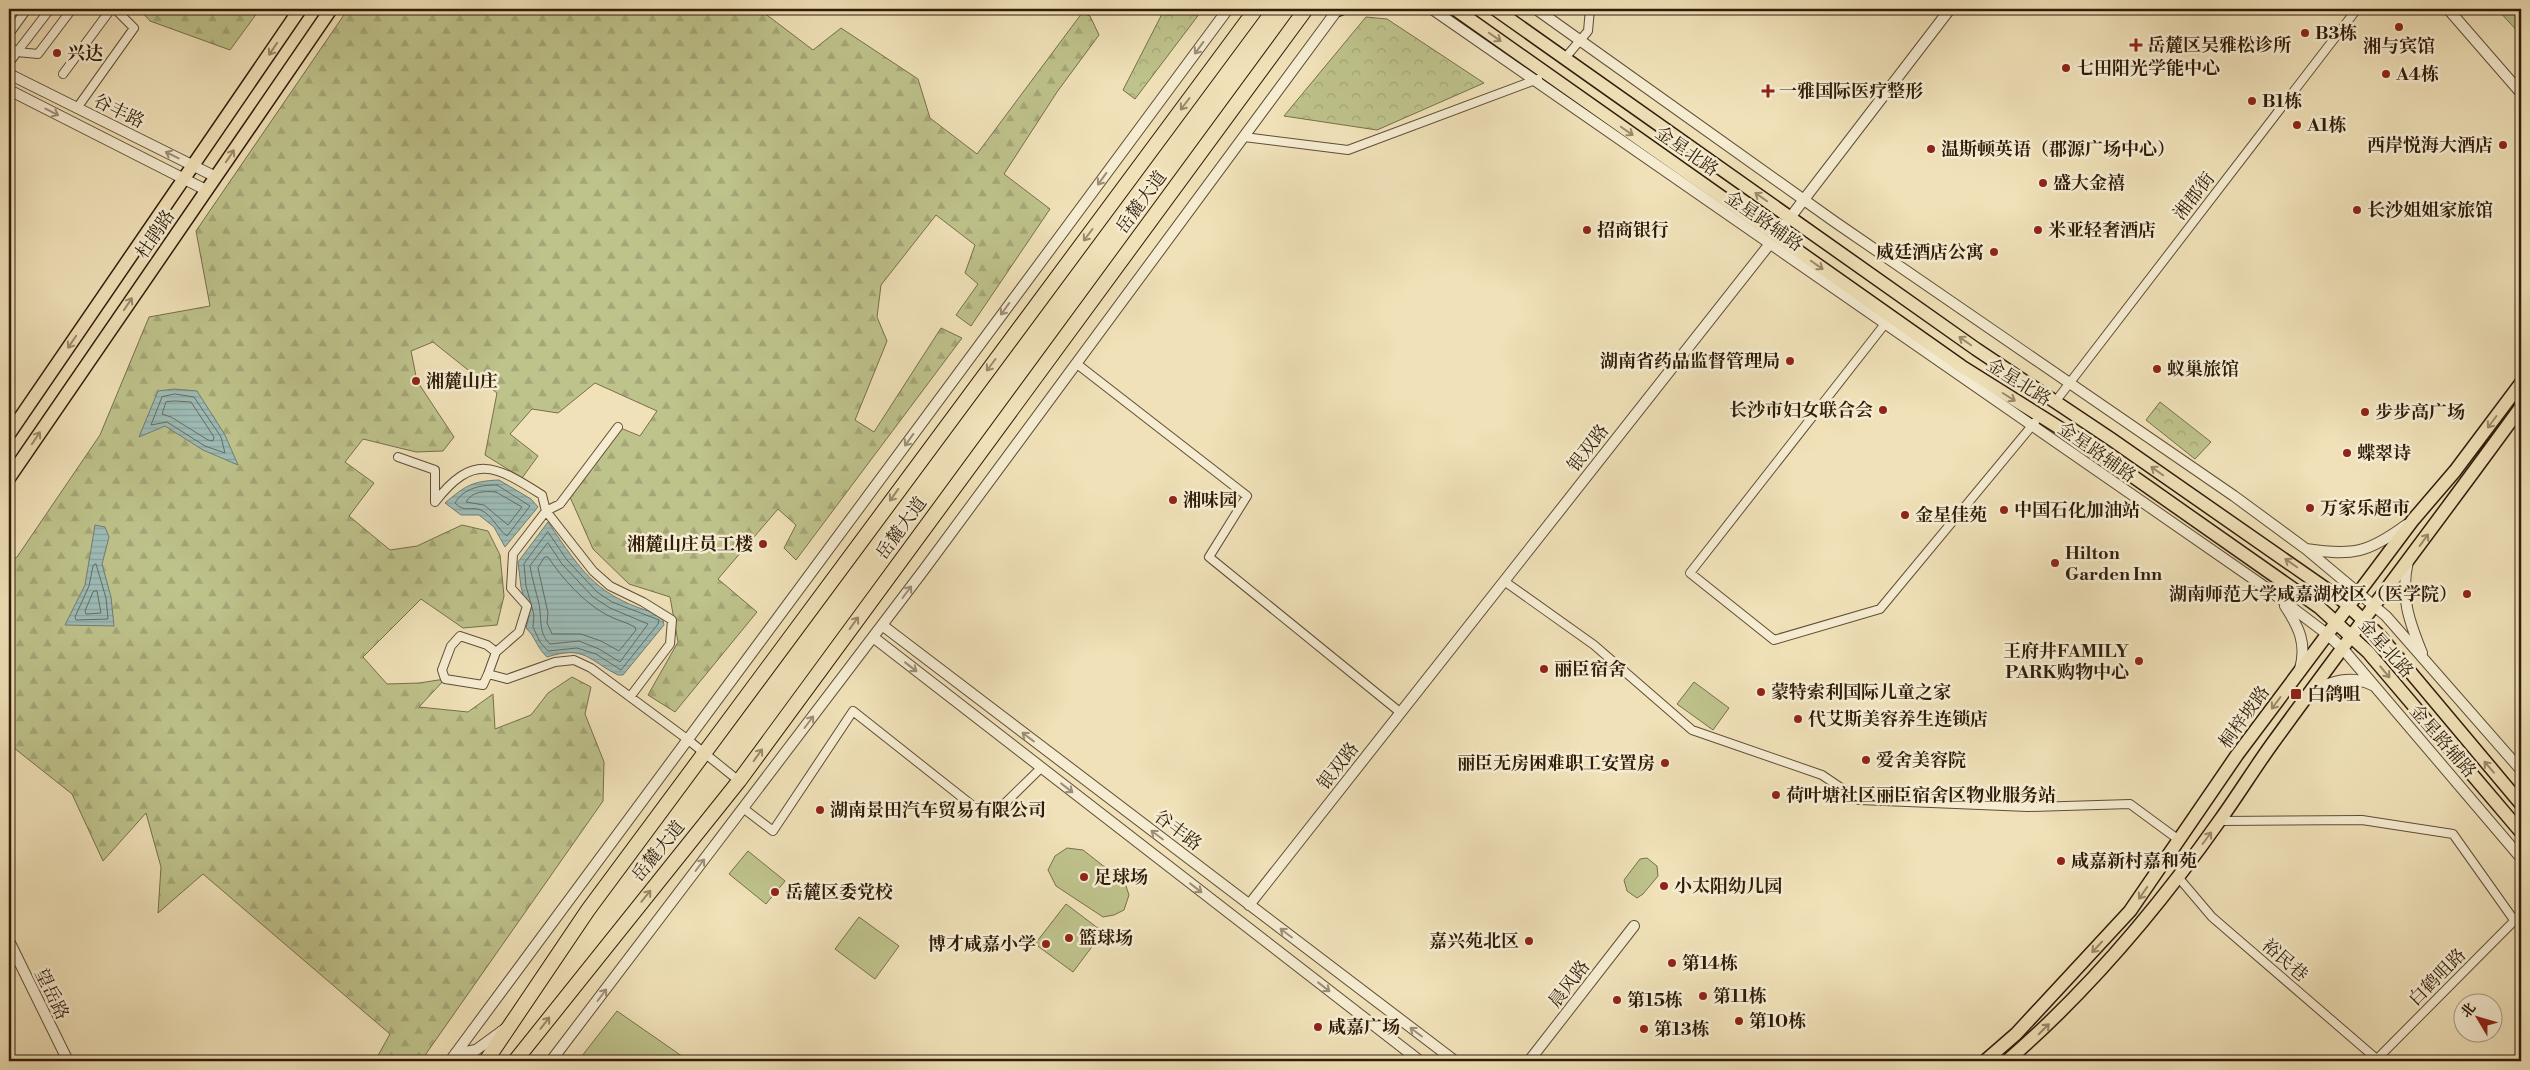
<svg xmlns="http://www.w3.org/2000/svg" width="2530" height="1070" viewBox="0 0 2530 1070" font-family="'Libre Bodoni','Noto Serif SC',serif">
	<defs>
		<pattern id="forest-firs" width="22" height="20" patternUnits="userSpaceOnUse" patternTransform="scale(1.25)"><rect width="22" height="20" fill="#bec28b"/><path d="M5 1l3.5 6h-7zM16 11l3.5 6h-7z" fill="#a4a677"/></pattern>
		<pattern id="park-crowns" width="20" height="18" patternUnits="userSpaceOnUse" patternTransform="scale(1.25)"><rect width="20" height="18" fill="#bec28b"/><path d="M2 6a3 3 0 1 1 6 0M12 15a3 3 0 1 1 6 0" fill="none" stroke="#a4a677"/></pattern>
		<pattern id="water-rules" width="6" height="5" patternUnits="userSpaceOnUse" patternTransform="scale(1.25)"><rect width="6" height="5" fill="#9dbcb7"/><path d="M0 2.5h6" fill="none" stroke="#88a19c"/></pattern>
	</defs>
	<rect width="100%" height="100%" fill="#f0e1b8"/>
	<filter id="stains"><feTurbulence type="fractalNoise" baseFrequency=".004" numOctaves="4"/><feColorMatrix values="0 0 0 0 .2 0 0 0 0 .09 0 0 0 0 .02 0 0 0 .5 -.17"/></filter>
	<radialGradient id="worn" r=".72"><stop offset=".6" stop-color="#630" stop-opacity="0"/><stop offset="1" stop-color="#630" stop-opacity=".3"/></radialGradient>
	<path fill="url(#forest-firs)" stroke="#776f4a" d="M 139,9 L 260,9 L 230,50 L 150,21 Z
		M 348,9 L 759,9 L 813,50 L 841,28 L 918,79 L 930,118 L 977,154 L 1082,13 L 1090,16 L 1099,35 L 1057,92 L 1004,174 L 1050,209 L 971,326 L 956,315 L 978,284 L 965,273 L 975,245 L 936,215 L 881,285 L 877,317 L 887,341 L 855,420 L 874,432 L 941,328 L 962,338 L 796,560 L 784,548 L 796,525 L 778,509 L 718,579 L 757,612 L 675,712 L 648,695 L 678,642 L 670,597 L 629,584 L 593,549 L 570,497 L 587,466 L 618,427 L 640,436 L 657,411 L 595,383 L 558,413 L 532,409 L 510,434 L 538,456 L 522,478 L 485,455 L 497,393 L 433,342 L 411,351 L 417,381 L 454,437 L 443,451 L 416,452 L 363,439 L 345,462 L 374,483 L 349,516 L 390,550 L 417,546 L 462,525 L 488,531 L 500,555 L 504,596 L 497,625 L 463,628 L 421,599 L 363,657 L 387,684 L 419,683 L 445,679 L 419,707 L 468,712 L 493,694 L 495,729 L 531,715 L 548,693 L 572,677 L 591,687 L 585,714 L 604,762 L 603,801 L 421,1061 L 375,1061 L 390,1034 L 203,874 L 158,913 L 161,867 L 146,813 L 103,861 L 72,794 L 9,744 L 9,562 L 17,557 L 100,435 L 149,317 L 210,306 L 196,231 Z"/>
	<path fill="url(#park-crowns)" stroke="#776f4a" d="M 1158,9 L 1203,9 L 1135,99 L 1123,90 L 1162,14 Z
		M 1366,17 L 1387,19 L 1484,83 L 1377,130 L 1284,116 Z
		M 2160,402 L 2211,442 L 2195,459 L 2146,420 Z"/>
	<path fill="#bec28b" stroke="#776f4a" d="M 2497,9 L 2521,9 L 2521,35 Z
		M 1694,682 L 1729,708 L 1713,730 L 1677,704 Z
		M 1067,848 L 1083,850 L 1125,883 L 1129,895 L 1124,910 L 1114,915 L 1103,917 L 1056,886 L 1048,870 L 1055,856 Z
		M 748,851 L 785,881 L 766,904 L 729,874 Z
		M 1647,858 L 1657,866 L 1658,876 L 1643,894 L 1637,898 L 1627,891 L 1624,880 L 1640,859 Z
		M 1066,904 L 1103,932 L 1073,972 L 1035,944 Z
		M 859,917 L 899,946 L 875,979 L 835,949 Z
		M 617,1011 L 689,1061 L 578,1061 Z"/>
	<path fill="url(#water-rules)" stroke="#717c72" d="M 174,389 L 197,391 L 225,435 L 238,465 L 203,450 L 165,426 L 139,437 L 158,391 Z
		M 499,480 L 531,499 L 538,507 L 505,547 L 494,527 L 479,515 L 461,515 L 445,503 C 465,486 472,481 499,480 Z
		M 548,522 C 583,574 598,598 662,615 L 664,625 L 623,675 L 618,675 C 588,660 585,645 547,657 C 537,648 535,636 526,628 L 529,616 L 521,587 L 518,562 Z
		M 95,525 L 105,527 L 109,537 L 102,564 L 111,597 L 114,626 L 65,625 L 85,585 Z"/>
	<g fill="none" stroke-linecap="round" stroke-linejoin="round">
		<path stroke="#666c60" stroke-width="1" d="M 175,394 L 194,397 L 221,437 L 225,453 L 205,446 L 167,422 L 151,425 L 162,397 Z
			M 175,401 L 191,402 L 214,437 L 213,441 L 208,440 L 171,417 L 162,414 L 166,402 Z
			M 497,485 L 530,506 L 507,536 C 498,530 493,516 481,510 C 471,506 464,513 455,503 C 464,488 480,485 497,485 Z
			M 496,492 L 522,507 L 508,525 L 484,505 L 466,502 C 472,491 485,491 496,492 Z
			M 548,532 L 567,560 L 597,592 L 612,602 L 659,620 L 658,624 L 621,670 L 596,654 L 577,648 L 548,651 L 540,642 L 533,627 L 534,615 L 526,586 L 524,564 Z
			M 548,543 L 562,564 L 593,597 L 610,608 L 648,624 L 620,662 L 599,649 L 579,641 L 550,644 C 538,633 542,618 539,604 C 536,591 532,579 530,566 Z
			M 545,557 L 548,557 C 562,578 584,603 607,615 C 616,620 626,622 635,627 L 636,630 L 619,651 L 601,641 L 581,634 L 552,634 L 547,623 L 548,613 L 538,568 Z
			M 96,564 L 106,598 L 108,619 L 76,620 L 75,617 L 89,586 L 93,566 Z
			M 97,591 L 101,613 L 86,614 L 85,611 L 93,592 Z"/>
		<g stroke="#604d36" stroke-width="10">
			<path id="minor" d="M 50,9 L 17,52 L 38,54 L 72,9
				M 9,34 L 27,9
				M 9,46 L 17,52 L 9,63
				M 1565,58 L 1588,31 L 1590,9
				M 63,74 L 111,9
				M 77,108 L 134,28 L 115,9
				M 1244,137 L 1348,150 L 1538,79
				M 1888,320 L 1690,573 L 1774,640 L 1880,609 L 2035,422
				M 1077,364 L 1247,496 L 1209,557 L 1401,713
				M 2055,402 L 2357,9
				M 618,427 L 560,504 L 546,511 L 593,571 L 610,586 L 643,602 L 672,620 L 670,644 L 630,697
				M 398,457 L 435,470 L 435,502 C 473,453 495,465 542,495 L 546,511 L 513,554 L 511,588 L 527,606 L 519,632 L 496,652
				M 1504,581 L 1594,645 L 1692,730 L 1822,775 L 1859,800 L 2028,807 L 2130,804 L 2179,840
				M 488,674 L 496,652 L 487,645 L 460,636 L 451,646 L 442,670 L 445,679 L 483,685 L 488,674 L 507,679 L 555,662 L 574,660 L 591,668 L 687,739 L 739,781
				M 743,808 L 773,831 L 853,711 L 973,806 L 999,809 L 1041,768
				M 2220,821 L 2362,820 L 2453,834 L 2514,920
				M 2178,877 L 2212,917 L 2379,1061
				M 2375,1061 L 2521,914"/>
		</g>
		<g stroke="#604d36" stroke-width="12">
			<path id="tertiary" d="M 1432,9 L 2265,587 L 2327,634 L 2343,649 L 2521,858
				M 1536,9 L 1835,222 L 2234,496 L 2306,549 L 2386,616 L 2521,770
				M 2448,9 L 2521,93
				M 9,74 L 216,177
				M 9,90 L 206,190
				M 2306,549 C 2353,556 2368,553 2406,525
				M 2408,561 C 2400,596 2409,621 2422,653
				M 2285,606 C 2299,627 2307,644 2300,669
				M 882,625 L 1455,1061
				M 873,637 L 1420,1061
				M 2311,691 C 2331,682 2351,674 2372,685
				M 1249,905 L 1776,236 L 1950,9
				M 9,941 L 68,1061
				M 457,1059 L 455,1054 L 476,1050 L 506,1028
				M 450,1061 L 1228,9
				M 551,1061 L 923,571 L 1338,9
				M 1529,1061 L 1634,926"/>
		</g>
		<g stroke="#301c0a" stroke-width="15">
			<path id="primary" d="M 1455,9 L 1961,366 L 2101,454 L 2319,607 L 2368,652 L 2521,832
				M 1495,9 L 1976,349 L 2111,439 L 2342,600 L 2380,636 L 2521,804
				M 1337,10 L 1340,9
				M 9,434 L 300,9
				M 9,478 L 331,9
				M 1985,1061 L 2016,1034 L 2130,911 L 2237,755 L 2413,520 L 2455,471 L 2521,383
				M 2007,1061 C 2088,991 2158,908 2220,820 C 2238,795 2254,769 2272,744 C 2354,631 2439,520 2521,407"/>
		</g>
		<g stroke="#301c0a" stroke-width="16">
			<path id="trunk" d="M 486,1061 L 588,910 L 1256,9
				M 515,1061 L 739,781 L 1306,9"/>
		</g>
		<use href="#minor" stroke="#f5ecd1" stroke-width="8"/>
		<use href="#tertiary" stroke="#f5ecd1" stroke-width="10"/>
		<use href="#primary" stroke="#f0e1b8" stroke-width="12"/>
		<use href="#trunk" stroke="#f0e1b8" stroke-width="14"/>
	</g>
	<defs><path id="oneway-shaft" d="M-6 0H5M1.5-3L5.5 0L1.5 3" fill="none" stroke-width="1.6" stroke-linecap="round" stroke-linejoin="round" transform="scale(1.25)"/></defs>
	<g stroke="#9a886a">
		<use href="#oneway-shaft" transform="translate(1495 37) rotate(35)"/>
		<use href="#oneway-shaft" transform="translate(273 49) rotate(124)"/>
		<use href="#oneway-shaft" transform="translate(1185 104) rotate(127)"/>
		<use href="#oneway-shaft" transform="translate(1627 131) rotate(35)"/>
		<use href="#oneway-shaft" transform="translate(230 156) rotate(-56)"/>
		<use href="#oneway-shaft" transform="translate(1761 197) rotate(-145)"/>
		<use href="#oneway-shaft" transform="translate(1088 235) rotate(127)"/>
		<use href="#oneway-shaft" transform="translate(1817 265) rotate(35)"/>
		<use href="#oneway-shaft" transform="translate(128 304) rotate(-56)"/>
		<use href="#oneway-shaft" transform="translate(1965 341) rotate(-145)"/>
		<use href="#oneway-shaft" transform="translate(72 342) rotate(124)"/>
		<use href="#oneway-shaft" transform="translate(991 365) rotate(127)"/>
		<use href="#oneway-shaft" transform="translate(2009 397) rotate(32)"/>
		<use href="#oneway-shaft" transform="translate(2492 422) rotate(127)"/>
		<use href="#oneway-shaft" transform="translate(36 438) rotate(-56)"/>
		<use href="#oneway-shaft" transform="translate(2157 471) rotate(-145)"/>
		<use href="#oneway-shaft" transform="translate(894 495) rotate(126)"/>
		<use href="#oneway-shaft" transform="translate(2424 540) rotate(-54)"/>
		<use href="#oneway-shaft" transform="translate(2291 563) rotate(-145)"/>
		<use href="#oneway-shaft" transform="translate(854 623) rotate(-54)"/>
		<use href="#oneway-shaft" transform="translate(2385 672) rotate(50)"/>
		<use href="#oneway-shaft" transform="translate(2276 703) rotate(127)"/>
		<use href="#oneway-shaft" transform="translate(758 755) rotate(-54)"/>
		<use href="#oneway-shaft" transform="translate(2489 767) rotate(-131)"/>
		<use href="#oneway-shaft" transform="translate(2207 838) rotate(-53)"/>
		<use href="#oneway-shaft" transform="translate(2143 893) rotate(125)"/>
		<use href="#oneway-shaft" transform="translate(646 896) rotate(-51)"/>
		<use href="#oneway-shaft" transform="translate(2097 947) rotate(133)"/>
		<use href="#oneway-shaft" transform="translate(545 1023) rotate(-52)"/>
		<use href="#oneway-shaft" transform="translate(2044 1029) rotate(-45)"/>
	</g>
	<g stroke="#9c8e77">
		<use href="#oneway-shaft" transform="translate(1199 48) rotate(126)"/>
		<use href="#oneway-shaft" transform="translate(52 112) rotate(27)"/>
		<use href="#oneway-shaft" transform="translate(172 155) rotate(-154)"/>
		<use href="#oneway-shaft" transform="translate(1102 179) rotate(126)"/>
		<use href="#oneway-shaft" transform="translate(1005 309) rotate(126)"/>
		<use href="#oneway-shaft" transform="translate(909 440) rotate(126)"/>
		<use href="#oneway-shaft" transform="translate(907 592) rotate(-53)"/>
		<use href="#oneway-shaft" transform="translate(911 667) rotate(38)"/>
		<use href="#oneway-shaft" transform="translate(809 722) rotate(-53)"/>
		<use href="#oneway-shaft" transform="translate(1028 737) rotate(-143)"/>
		<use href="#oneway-shaft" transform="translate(1067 788) rotate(38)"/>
		<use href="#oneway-shaft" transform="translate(1157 835) rotate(-143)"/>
		<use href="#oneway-shaft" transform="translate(700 865) rotate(-53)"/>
		<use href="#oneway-shaft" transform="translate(1196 888) rotate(38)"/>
		<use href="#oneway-shaft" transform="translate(1286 933) rotate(-143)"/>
		<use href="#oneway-shaft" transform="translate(1324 987) rotate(38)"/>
		<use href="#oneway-shaft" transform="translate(602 995) rotate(-53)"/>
		<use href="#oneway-shaft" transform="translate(1416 1032) rotate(-143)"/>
	</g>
	<g fill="#8f2418" stroke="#f5ecd1" stroke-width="2">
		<circle cx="2399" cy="27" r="5"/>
		<circle cx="2305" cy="33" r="5"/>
		<path d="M2133.5 37.5h5v5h5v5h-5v5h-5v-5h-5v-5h5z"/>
		<circle cx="57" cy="53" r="5"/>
		<circle cx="2066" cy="68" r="5"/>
		<circle cx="2386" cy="74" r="5"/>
		<path d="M1765.5 83.5h5v5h5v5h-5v5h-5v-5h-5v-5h5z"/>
		<circle cx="2252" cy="101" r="5"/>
		<circle cx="2297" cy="125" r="5"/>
		<circle cx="2503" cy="145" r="5"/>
		<circle cx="1931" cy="149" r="5"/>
		<circle cx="2043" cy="183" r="5"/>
		<circle cx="2357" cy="210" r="5"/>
		<circle cx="1587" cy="230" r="5"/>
		<circle cx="2038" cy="230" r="5"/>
		<circle cx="1994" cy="252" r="5"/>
		<circle cx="1790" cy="361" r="5"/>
		<circle cx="2157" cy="369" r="5"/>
		<circle cx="416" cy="381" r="5"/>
		<circle cx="1883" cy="410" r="5"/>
		<circle cx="2365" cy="412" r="5"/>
		<circle cx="2347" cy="453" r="5"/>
		<circle cx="1173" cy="500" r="5"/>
		<circle cx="2310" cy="508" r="5"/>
		<circle cx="2004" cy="510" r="5"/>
		<circle cx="1905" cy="515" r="5"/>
		<circle cx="763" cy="544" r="5"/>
		<circle cx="2055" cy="563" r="5"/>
		<circle cx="2467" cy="594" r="5"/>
		<circle cx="2139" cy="661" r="5"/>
		<circle cx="1544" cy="669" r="5"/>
		<circle cx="1761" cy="692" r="5"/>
		<rect x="2290" y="688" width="12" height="12" rx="2.5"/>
		<circle cx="1798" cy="719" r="5"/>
		<circle cx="1866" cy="760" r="5"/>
		<circle cx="1665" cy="763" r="5"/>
		<circle cx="1776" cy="795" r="5"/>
		<circle cx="820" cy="810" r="5"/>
		<circle cx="2061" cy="861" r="5"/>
		<circle cx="1084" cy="877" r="5"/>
		<circle cx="1664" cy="886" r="5"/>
		<circle cx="775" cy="892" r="5"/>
		<circle cx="1069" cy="938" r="5"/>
		<circle cx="1529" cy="941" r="5"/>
		<circle cx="1046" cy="944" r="5"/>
		<circle cx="1672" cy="963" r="5"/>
		<circle cx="1703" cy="996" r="5"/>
		<circle cx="1617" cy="1000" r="5"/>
		<circle cx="1739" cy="1021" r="5"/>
		<circle cx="1318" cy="1027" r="5"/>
		<circle cx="1644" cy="1029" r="5"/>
	</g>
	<g text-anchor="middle" stroke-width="5" stroke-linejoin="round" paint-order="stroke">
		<g font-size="18" font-weight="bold" fill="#301c0a" stroke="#f5ecd1" text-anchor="start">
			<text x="2315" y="39">B3栋</text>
			<text x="2147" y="51">岳麓区吴雅松诊所</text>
			<text x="2399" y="52" text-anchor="middle">湘与宾馆</text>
			<text x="67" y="59">兴达</text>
			<text x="2076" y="74">七田阳光学能中心</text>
			<text x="2396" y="80">A4栋</text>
			<text x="1779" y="97">一雅国际医疗整形</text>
			<text x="2262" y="107">B1栋</text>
			<text x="2307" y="131">A1栋</text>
			<text x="2493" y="151" text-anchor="end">西岸悦海大酒店</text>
			<text x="1941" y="155">温斯顿英语（郡源广场中心）</text>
			<text x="2053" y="189">盛大金禧</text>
			<text x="2367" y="216">长沙姐姐家旅馆</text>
			<text x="1597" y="236">招商银行</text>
			<text x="2048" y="236">米亚轻奢酒店</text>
			<text x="1984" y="258" text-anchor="end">威廷酒店公寓</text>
			<text x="1780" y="367" text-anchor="end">湖南省药品监督管理局</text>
			<text x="2167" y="375">蚁巢旅馆</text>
			<text x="426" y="387">湘麓山庄</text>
			<text x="1873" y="416" text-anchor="end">长沙市妇女联合会</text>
			<text x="2375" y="418">步步高广场</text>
			<text x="2357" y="459">蝶翠诗</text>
			<text x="1183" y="506">湘味园</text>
			<text x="2320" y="514">万家乐超市</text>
			<text x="2014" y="516">中国石化加油站</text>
			<text x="1915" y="521">金星佳苑</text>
			<text x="753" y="550" text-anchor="end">湘麓山庄员工楼</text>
			<text x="2065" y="559">Hilton<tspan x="2065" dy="21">Garden Inn</tspan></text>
			<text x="2457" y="600" text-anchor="end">湖南师范大学咸嘉湖校区（医学院）</text>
			<text x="2129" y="657" text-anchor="end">王府井FAMILY<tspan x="2129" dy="21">PARK购物中心</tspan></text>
			<text x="1554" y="675">丽臣宿舍</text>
			<text x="1771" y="698">蒙特索利国际儿童之家</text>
			<text x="2307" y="700">白鸽咀</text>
			<text x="1808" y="725">代艾斯美容养生连锁店</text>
			<text x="1876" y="766">爱舍美容院</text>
			<text x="1655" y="769" text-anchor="end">丽臣无房困难职工安置房</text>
			<text x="1786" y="801">荷叶塘社区丽臣宿舍区物业服务站</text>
			<text x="830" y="816">湖南景田汽车贸易有限公司</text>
			<text x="2071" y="867">咸嘉新村嘉和苑</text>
			<text x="1094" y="883">足球场</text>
			<text x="1674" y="892">小太阳幼儿园</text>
			<text x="785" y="898">岳麓区委党校</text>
			<text x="1079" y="944">篮球场</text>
			<text x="1519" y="947" text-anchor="end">嘉兴苑北区</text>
			<text x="1036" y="950" text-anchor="end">博才咸嘉小学</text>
			<text x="1682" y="969">第14栋</text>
			<text x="1713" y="1002">第11栋</text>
			<text x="1627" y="1006">第15栋</text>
			<text x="1749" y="1027">第10栋</text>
			<text x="1328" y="1033">咸嘉广场</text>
			<text x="1654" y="1035">第13栋</text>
		</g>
		<g font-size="18" fill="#301c0a" stroke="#f5ecd1">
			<text transform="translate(119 111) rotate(26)" y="6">谷丰路</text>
			<text transform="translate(1687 151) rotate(35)" y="6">金星北路</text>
			<text transform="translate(2194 196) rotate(-52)" y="6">湘郡街</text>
			<text transform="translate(1141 202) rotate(-54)" y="6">岳麓大道</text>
			<text transform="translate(1764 221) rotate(35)" y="6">金星路辅路</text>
			<text transform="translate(155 234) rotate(-56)" y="6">杜鹃路</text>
			<text transform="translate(2019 382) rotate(32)" y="6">金星北路</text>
			<text transform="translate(1588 448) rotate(-52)" y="6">银双路</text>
			<text transform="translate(2097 452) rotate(35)" y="6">金星路辅路</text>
			<text transform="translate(901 528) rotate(-54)" y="6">岳麓大道</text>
			<text transform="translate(2386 648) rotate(48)" y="6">金星北路</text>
			<text transform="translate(2244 717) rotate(-54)" y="6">桐梓坡路</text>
			<text transform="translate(2443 741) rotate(49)" y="6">金星路辅路</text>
			<text transform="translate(1338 766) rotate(-52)" y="6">银双路</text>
			<text transform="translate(1178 830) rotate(37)" y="6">谷丰路</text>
			<text transform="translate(658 851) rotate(-51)" y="6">岳麓大道</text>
			<text transform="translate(2285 960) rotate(41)" y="6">裕民巷</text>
			<text transform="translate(2437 977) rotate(-45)" y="6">白鹤咀路</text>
			<text transform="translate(1569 984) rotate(-52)" y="6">晨风路</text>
			<text transform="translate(52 994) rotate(64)" y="6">望岳路</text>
		</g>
	</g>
	<rect width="2530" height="1070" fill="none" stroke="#f0e1b8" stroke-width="30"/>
	<rect x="10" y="10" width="2510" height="1050" fill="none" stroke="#301c0a" stroke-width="2.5"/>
	<rect x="15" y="15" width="2500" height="1040" fill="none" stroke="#301c0a"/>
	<g transform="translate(2478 1018) rotate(308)"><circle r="24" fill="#f5ecd1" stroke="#a69981"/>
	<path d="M0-4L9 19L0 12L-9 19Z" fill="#8f2418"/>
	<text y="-8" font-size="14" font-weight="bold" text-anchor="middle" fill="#301c0a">北</text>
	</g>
	<rect width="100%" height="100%" filter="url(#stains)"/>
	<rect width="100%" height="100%" fill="url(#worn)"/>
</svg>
